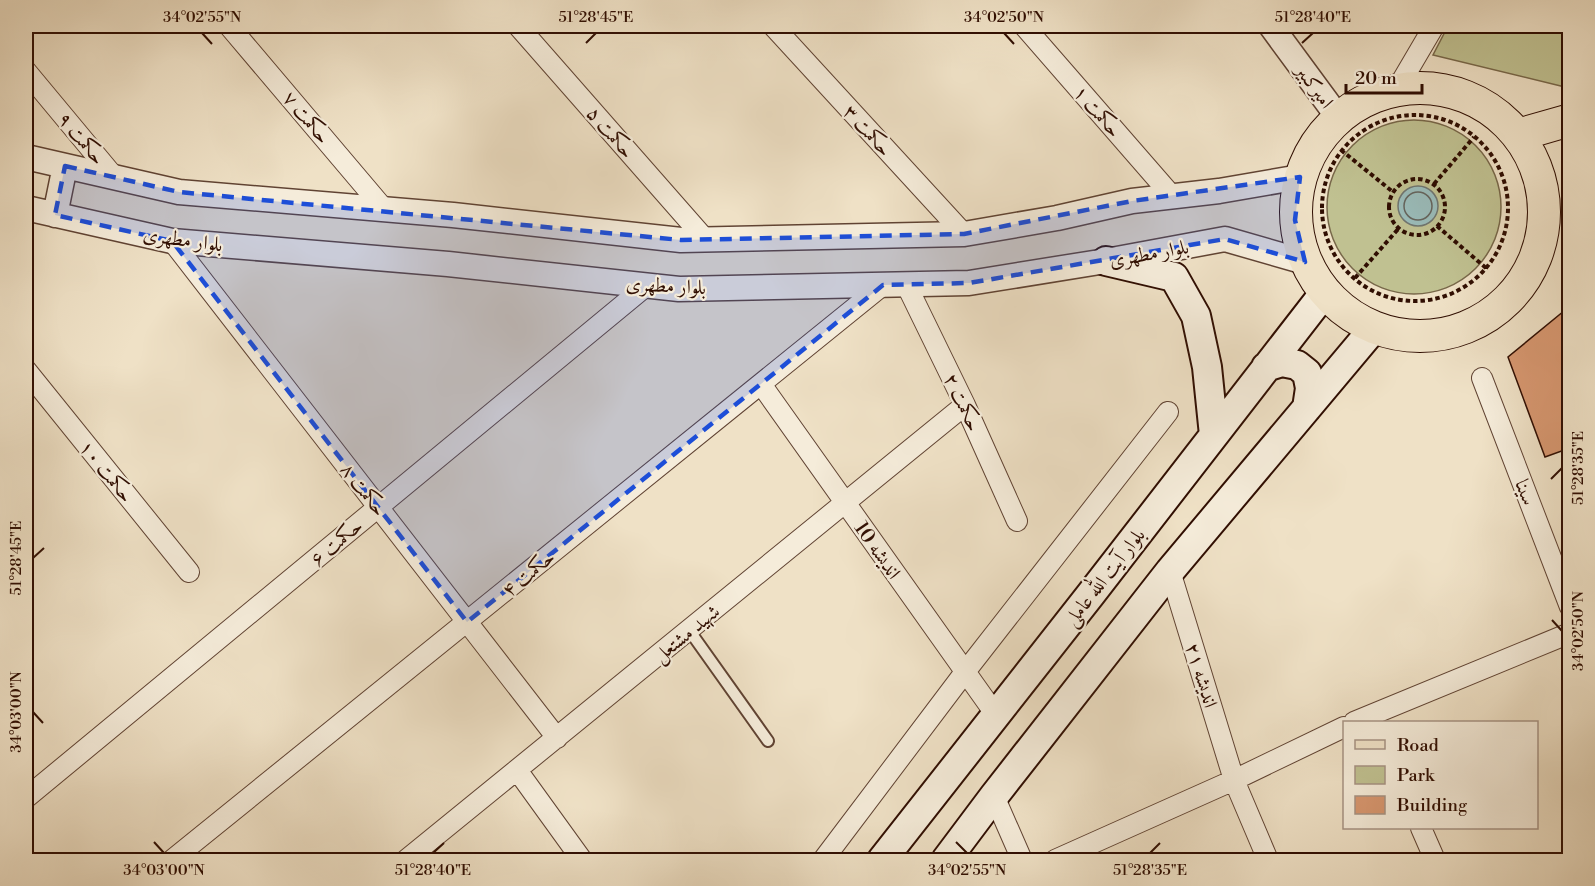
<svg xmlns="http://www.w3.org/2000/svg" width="1595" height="886" viewBox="0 0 1595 886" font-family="'Libre Bodoni',Amiri,serif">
	<rect width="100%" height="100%" fill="#efe1c6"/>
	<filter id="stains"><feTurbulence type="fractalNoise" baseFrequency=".00333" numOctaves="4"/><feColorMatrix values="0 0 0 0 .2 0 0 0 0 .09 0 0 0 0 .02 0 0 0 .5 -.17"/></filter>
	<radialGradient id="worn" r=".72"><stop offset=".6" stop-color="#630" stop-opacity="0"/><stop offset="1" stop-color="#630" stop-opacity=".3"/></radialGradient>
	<path fill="#c0c191" stroke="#78684a" stroke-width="1.5" d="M 1448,26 L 1562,26 L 1569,46 L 1569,88 L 1433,55 Z
		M1327 207a87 87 0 1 1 174 0a87 87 0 1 1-174 0Z"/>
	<path fill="#9abcba" stroke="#707670" stroke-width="1.5" d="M1398 206a20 20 0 1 1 40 0a20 20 0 1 1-40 0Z"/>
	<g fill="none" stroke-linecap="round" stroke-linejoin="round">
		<path stroke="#65655e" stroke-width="1.5" d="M1404 206a14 14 0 1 1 28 0a14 14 0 1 1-28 0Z"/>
	</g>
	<path fill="#d79770" stroke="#300e02" stroke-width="1.5" d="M 1570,306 L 1570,448 L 1545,457 L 1508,357 Z"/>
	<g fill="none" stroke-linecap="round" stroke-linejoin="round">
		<g stroke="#604333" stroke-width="14">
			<path id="service" d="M 689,630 L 768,741"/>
		</g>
		<g stroke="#604333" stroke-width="22">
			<path id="minor" d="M 229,26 L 384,209
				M 518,26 L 705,239
				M 773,26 L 964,234
				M 1024,26 L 1172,196
				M 26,71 L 115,178
				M 1397,89 L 1434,26
				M 172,241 L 557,738
				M 906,284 L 965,405 L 1017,521
				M 26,370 L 189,572
				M 1482,378 L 1570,607
				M 761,384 L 996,715
				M 1170,571 L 1234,780 L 1268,860
				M 1354,722 L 1570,633
				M 517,770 L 582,860
				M 994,796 L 1022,860
				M 26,798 L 646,286
				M 1421,828 L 1435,860
				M 172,860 L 883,285
				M 406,860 L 965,405
				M 823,860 L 965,672 L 1168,412
				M 1055,860 L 1234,780 L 1344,727"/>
		</g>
		<g stroke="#604333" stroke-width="27">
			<path id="tertiary" d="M 1271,26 L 1338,117
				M 26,157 L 179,192 L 453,215 L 681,240 L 964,234 L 1057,218 L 1132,201 L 1219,191 L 1300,177
				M 26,208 L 172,241 L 448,264 L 679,289 L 969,283 L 1106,261 L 1225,239 L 1305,262
				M 55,215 L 65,166"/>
		</g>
		<g stroke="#300e02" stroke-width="32">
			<path id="secondary" d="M 1106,261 L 1174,277 L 1196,316 L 1207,367 L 1214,435
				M 1266,367 L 1282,362 L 1297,365 L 1307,373 L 1310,388 L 1307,408
				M 882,860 L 1091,594 L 1325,292
				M 946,860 L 994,796 L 1170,571 L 1374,328"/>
		</g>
		<g stroke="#300e02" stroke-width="34">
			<path id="primary" d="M1296 212a124 124 0 1 1 248 0a124 124 0 1 1-248 0Z
				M 1518,135 L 1570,120"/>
		</g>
		<path stroke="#300e02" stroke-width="4" stroke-dasharray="4.5 3" stroke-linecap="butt" d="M1322 208a93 93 0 1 1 186 0a93 93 0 1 1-186 0Z
			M 1341,150 L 1393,192
			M1389 207a28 28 0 1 1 56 0a28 28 0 1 1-56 0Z
			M 1434,184 L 1474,137
			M 1437,226 L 1486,268
			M 1355,278 L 1399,228"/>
		<use href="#service" stroke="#f5ecda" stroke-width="10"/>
		<use href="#minor" stroke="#f5ecda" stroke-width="20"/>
		<use href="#tertiary" stroke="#f5ecda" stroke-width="24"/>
		<use href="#secondary" stroke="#f5ecda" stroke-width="28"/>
		<use href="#primary" stroke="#efe1c6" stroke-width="32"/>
	</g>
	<path fill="#1d4ed8" fill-opacity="0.2" stroke="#1d4ed8" stroke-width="4.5" stroke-dasharray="12 8" stroke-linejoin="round" d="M 65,166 L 179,192 L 681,240 L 964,234 L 1132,201 L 1300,177 L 1295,220 L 1305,262 L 1225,239 L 969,283 L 883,285 L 467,622 L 172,241 L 55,215 Z"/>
	<path fill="none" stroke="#300e02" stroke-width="2" d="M 202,33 L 212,44M 1004,33 L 1014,44M 586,43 L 596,33M 1302,43 L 1313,33M 1551,479 L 1562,468M 33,558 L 44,548M 1552,620 L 1562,631M 33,712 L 43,723M 154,842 L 164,853M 956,842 L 967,853M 433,853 L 444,843M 1150,853 L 1160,843"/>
	<g text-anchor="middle" stroke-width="4.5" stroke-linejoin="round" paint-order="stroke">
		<g font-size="20" fill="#300e02" stroke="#f5ecda">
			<text transform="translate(1315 86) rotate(54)" y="7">امیرکبیر</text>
			<text transform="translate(1098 111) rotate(49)" y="7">حکمت ۱</text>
			<text transform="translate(307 117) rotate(50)" y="7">حکمت ۷</text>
			<text transform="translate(868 130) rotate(48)" y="7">حکمت ۳</text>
			<text transform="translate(611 132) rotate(49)" y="7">حکمت ۵</text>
			<text transform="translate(82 138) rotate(50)" y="7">حکمت ۹</text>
			<text transform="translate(183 239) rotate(8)" y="7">بلوار مطهری</text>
			<text transform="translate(1149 253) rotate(-10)" y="7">بلوار مطهری</text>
			<text transform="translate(666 285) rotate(3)" y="7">بلوار مطهری</text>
			<text transform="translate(963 402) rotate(65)" y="7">حکمت ۲</text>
			<text transform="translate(107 471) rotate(51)" y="7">حکمت ۱۰</text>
			<text transform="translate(364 489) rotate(52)" y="7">حکمت ۸</text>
			<text transform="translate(1526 492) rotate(69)" y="7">سینا</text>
			<text transform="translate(336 542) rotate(-40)" y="7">حکمت ۶</text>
			<text transform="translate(878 550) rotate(55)" y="7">اندیشه 10</text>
			<text transform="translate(528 573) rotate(-39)" y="7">حکمت ۴</text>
			<text transform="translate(1104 577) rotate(-52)" y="7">بلوار آیت‌ الله عاملی</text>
			<text transform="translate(686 633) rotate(-39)" y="7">شهید مشتعل</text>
			<text transform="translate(1202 675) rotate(73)" y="7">اندیشه ۲۱</text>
		</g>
	</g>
	<rect width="1595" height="886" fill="none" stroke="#efe1c6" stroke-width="66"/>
	<rect x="1343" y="721" width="195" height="108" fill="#f5ecda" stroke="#a69384" stroke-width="1.5"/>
	<rect x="1355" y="740" width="30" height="9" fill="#efe1c6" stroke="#a69384" stroke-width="1.5"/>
	<text x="1397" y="751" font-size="18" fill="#300e02">Road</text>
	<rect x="1355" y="766" width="30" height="18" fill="#c0c191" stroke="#a69384" stroke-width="1.5"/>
	<text x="1397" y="781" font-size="18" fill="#300e02">Park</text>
	<rect x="1355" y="796" width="30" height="18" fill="#d79770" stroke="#a69384" stroke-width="1.5"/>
	<text x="1397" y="811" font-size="18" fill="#300e02">Building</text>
	<path d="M1346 84v9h76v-9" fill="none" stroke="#300e02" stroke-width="3"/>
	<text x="1355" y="84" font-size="18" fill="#300e02" stroke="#f5ecda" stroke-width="4.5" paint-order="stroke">20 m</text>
	<rect x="33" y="33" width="1529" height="820" fill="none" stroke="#300e02" stroke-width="2"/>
	<g font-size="15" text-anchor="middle" fill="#300e02">
		<text x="202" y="22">34°02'55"N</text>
		<text x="596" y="22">51°28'45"E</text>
		<text x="1004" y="22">34°02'50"N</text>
		<text x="1313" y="22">51°28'40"E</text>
		<text transform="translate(1578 468) rotate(-90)" y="5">51°28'35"E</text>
		<text transform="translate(16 558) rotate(-90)" y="5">51°28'45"E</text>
		<text transform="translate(1578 631) rotate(-90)" y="5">34°02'50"N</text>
		<text transform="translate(16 712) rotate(-90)" y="5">34°03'00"N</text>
		<text x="164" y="875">34°03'00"N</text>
		<text x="433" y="875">51°28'40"E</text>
		<text x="967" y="875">34°02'55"N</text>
		<text x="1150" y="875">51°28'35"E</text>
	</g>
	<rect width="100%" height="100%" filter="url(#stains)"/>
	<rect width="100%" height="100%" fill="url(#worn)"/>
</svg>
